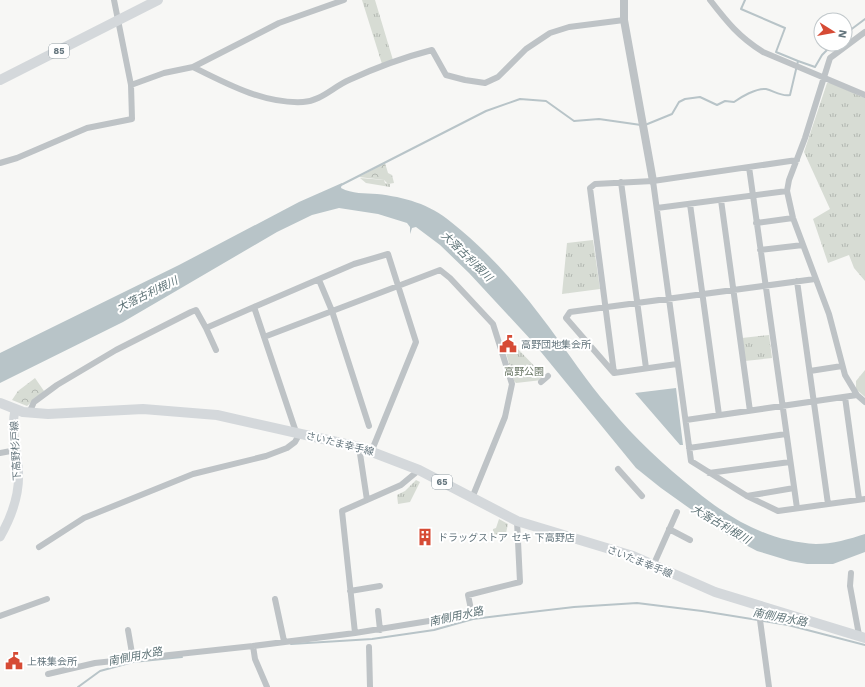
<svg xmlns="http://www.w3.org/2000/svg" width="865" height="687" viewBox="0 0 865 687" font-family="'Work Sans','Noto Sans JP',sans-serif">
	<defs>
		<pattern id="grass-tufts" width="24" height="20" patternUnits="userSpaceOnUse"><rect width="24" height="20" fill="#d7dcd4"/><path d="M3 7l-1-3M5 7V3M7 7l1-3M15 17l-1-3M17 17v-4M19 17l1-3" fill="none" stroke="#b2b7b1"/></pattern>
		<pattern id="forest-crowns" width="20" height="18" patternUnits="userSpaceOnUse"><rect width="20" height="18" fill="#d7dcd4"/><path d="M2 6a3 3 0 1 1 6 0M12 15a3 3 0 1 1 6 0" fill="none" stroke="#b2b7b1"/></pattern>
	</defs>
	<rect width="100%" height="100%" fill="#f7f7f5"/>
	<path fill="url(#grass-tufts)" d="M 362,0 L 375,0 L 393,60 L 382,64 Z
		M 827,83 L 831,83 L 865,98 L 865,281 L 854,268 L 849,255 L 828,263 L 813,219 L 830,209 L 804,152 Z
		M 360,178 L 384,180 L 385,183 L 390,184 L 390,187 L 366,183 Z
		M 593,240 L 600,289 L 562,294 L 567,243 Z
		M 769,335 L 772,358 L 745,361 L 742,338 Z
		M 515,346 L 545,377 L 542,380 L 516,383 L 514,381 L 506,353 Z
		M 865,370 L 865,397 L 856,389 L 856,381 Z
		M 416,480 L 420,482 L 410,502 L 398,504 L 397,495 L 405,491 Z
		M 499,519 L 508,524 L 506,533 L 493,535 L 493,529 L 496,528 Z"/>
	<path fill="url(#forest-crowns)" d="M 385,163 L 388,173 L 392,175 L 394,183 L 388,184 L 384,180 L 359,177 Z
		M 35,378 L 44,391 L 27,406 L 12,400 L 18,391 Z"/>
	<path fill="#b8c4c8" d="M 342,183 L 341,188 C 352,194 365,193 377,194 C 404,197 430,204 451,222 C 488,251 521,289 549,327 C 569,354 587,382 609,407 C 635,439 664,465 696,491 C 730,519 770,542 816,544 C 832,544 850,539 865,534 L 865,552 L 833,564 L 807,564 L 790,561 L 757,551 L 727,535 L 661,488 L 636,468 L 532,341 L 469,273 L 440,245 L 416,227 L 412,228 L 410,234 L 410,227 L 407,223 L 378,214 L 339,208 L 312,215 L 277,232 L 123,322 L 0,383 L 0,353 L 179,265 L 299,202 Z
		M 676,388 L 683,445 L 680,445 L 635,393 Z"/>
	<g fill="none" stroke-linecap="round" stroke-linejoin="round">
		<path stroke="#b8c4c8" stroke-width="2" d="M 745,0 L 741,9 L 785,28 L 776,52 L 798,61
			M 845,34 L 865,19
			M 645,125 L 672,114 L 679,102 L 685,99 L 700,97 L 717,105 L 725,101 L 734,102 C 741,97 756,88 766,89 C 774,91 782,97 790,95 L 798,61 L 815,67 L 822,55 L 833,44
			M 341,185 L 486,111 L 520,99 L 546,101 L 574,121 L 599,119 L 641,125
			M 291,644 L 372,639 L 434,630 L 473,619 L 574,607 L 637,603 L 702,611 L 788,625 L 865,645
			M 78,687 L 100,671 L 133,662 L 182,657"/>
		<path stroke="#bec3c6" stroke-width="6" d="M 710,0 C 727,22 739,37 763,52 L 865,95
			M 865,32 L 830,58 L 805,138 L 789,180 L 787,191 L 793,218 L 829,314 L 845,375 L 857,395 L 865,402
			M 193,67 C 227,84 264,104 303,102 C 321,101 333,87 349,80 C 375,68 405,57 432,50 L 446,75 L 465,80 L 485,83 L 498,77 L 526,49 L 550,33 L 569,27 L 624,20
			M 131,85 L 164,73 L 193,67 L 279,23 L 344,0
			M 0,163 L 17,158 L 87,128 L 132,119 L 131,85 L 114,0
			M 749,167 L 797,508
			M 653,181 L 691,461 L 747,496 L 778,511 L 865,499
			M 621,182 L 646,368
			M 721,200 L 750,411
			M 690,204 L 719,415
			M 657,208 L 787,191
			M 756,223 L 793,218
			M 760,250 L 803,245
			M 319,280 L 332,311 L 369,426
			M 797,281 L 828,504
			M 206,328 L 216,350
			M 264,337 L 440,270 L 450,278 L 493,324 L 512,384 L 505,417 L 472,498
			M 677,364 L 614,373 L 590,188 L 595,184 L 653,181 L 797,160
			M 810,371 L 842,366
			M 613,372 L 566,318 L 570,312 L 815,279
			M 541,382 L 548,376
			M 845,397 L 859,499
			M 29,413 L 34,402 L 57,385 L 116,350 L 191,312 L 196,310 L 206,328 L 254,307
			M 686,420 L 857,395
			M 296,432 L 254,307 L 354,264 L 388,254 L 416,342 L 372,450
			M 359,447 L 367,500
			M 689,448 L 786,434
			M 0,453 L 16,450
			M 618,469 L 642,496
			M 709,473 L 790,462
			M 747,496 L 794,488
			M 669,529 L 690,540
			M 39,547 L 84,518 L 193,474 L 266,456 L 287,448 L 295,442 L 300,433
			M 653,566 L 677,512
			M 851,573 L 850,586 L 859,635
			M 350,591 L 380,586
			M 275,599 L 284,641
			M 758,605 L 769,687
			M 378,611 L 380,630
			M 0,616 L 47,599
			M 128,630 L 133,659
			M 355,633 L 472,614 L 468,595 L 520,582 L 517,521
			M 369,647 L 370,687
			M 48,674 L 95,663 L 253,646
			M 267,687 L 255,659 L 253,646 L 355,633 L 342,511 L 401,485 L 419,470"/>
		<path stroke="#bec3c6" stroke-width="8" d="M 624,0 L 624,20 L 653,181"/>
		<path stroke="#d4d8db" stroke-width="9" d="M 0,537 C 12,516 21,491 18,466 C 16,448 11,428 15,410"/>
		<path stroke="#d4d8db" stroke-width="10" d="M 0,80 L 158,0
			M 0,403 L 23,412 L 48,414 L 143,409 L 217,415 L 359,447 L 419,470 L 517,521 L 633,556 L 715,592 L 865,638"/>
	</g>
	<defs>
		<g id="civic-bare" transform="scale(1.38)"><path d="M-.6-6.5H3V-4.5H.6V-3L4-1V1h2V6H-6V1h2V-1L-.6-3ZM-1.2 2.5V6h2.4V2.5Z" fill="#d64b35" stroke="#fff" stroke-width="2.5" paint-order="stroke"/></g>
		<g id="building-bare" transform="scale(1.38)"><path d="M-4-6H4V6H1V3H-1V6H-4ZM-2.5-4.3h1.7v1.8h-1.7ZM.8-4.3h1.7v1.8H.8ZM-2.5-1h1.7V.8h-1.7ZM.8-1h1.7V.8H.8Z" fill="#d64b35" stroke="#fff" stroke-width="2.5" paint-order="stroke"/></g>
	</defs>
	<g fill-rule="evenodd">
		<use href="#civic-bare" x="508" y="344"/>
		<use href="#building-bare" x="425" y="537"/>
		<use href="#civic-bare" x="14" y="661"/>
	</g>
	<g text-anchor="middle" stroke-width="4" stroke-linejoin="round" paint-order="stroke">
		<g fill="#fff" stroke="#929ea4" stroke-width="1">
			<rect x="49" y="44" width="20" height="14" rx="3"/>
			<rect x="432" y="475" width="20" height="14" rx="3"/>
		</g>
		<g font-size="9" font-weight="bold" fill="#64757d">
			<text x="59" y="54">85</text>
			<text x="442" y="485">65</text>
		</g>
		<g font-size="10" fill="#64757d" stroke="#fff" text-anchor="start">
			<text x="521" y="348">高野団地集会所</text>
			<text x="438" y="541">ドラッグストア セキ 下高野店</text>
			<text x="27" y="665">上株集会所</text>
		</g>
		<g font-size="10" fill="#687663" stroke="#fff">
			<text x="524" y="375">高野公園</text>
		</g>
		<g font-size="10" fill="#64757d" stroke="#fff">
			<text transform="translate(340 443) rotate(14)" y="4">さいたま幸手線</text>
			<text transform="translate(15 451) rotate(-93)" y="4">下高野杉戸線</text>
			<text transform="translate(640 561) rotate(22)" y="4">さいたま幸手線</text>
		</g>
		<g font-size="11" font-style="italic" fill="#5f7478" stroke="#fff">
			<text transform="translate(467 256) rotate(44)" y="4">大落古利根川</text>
			<text transform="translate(147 294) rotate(-26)" y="4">大落古利根川</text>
			<text transform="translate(721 524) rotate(30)" y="4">大落古利根川</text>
			<text transform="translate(456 616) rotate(-12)" y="4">南側用水路</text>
			<text transform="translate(780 617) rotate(11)" y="4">南側用水路</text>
			<text transform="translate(135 656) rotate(-11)" y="4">南側用水路</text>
		</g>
	</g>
	<g transform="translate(833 32) rotate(101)"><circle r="19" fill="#ffffff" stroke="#c1c8cb"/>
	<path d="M0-3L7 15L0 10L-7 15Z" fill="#d64b35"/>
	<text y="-6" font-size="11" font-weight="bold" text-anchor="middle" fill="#64757d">N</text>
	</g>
</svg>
